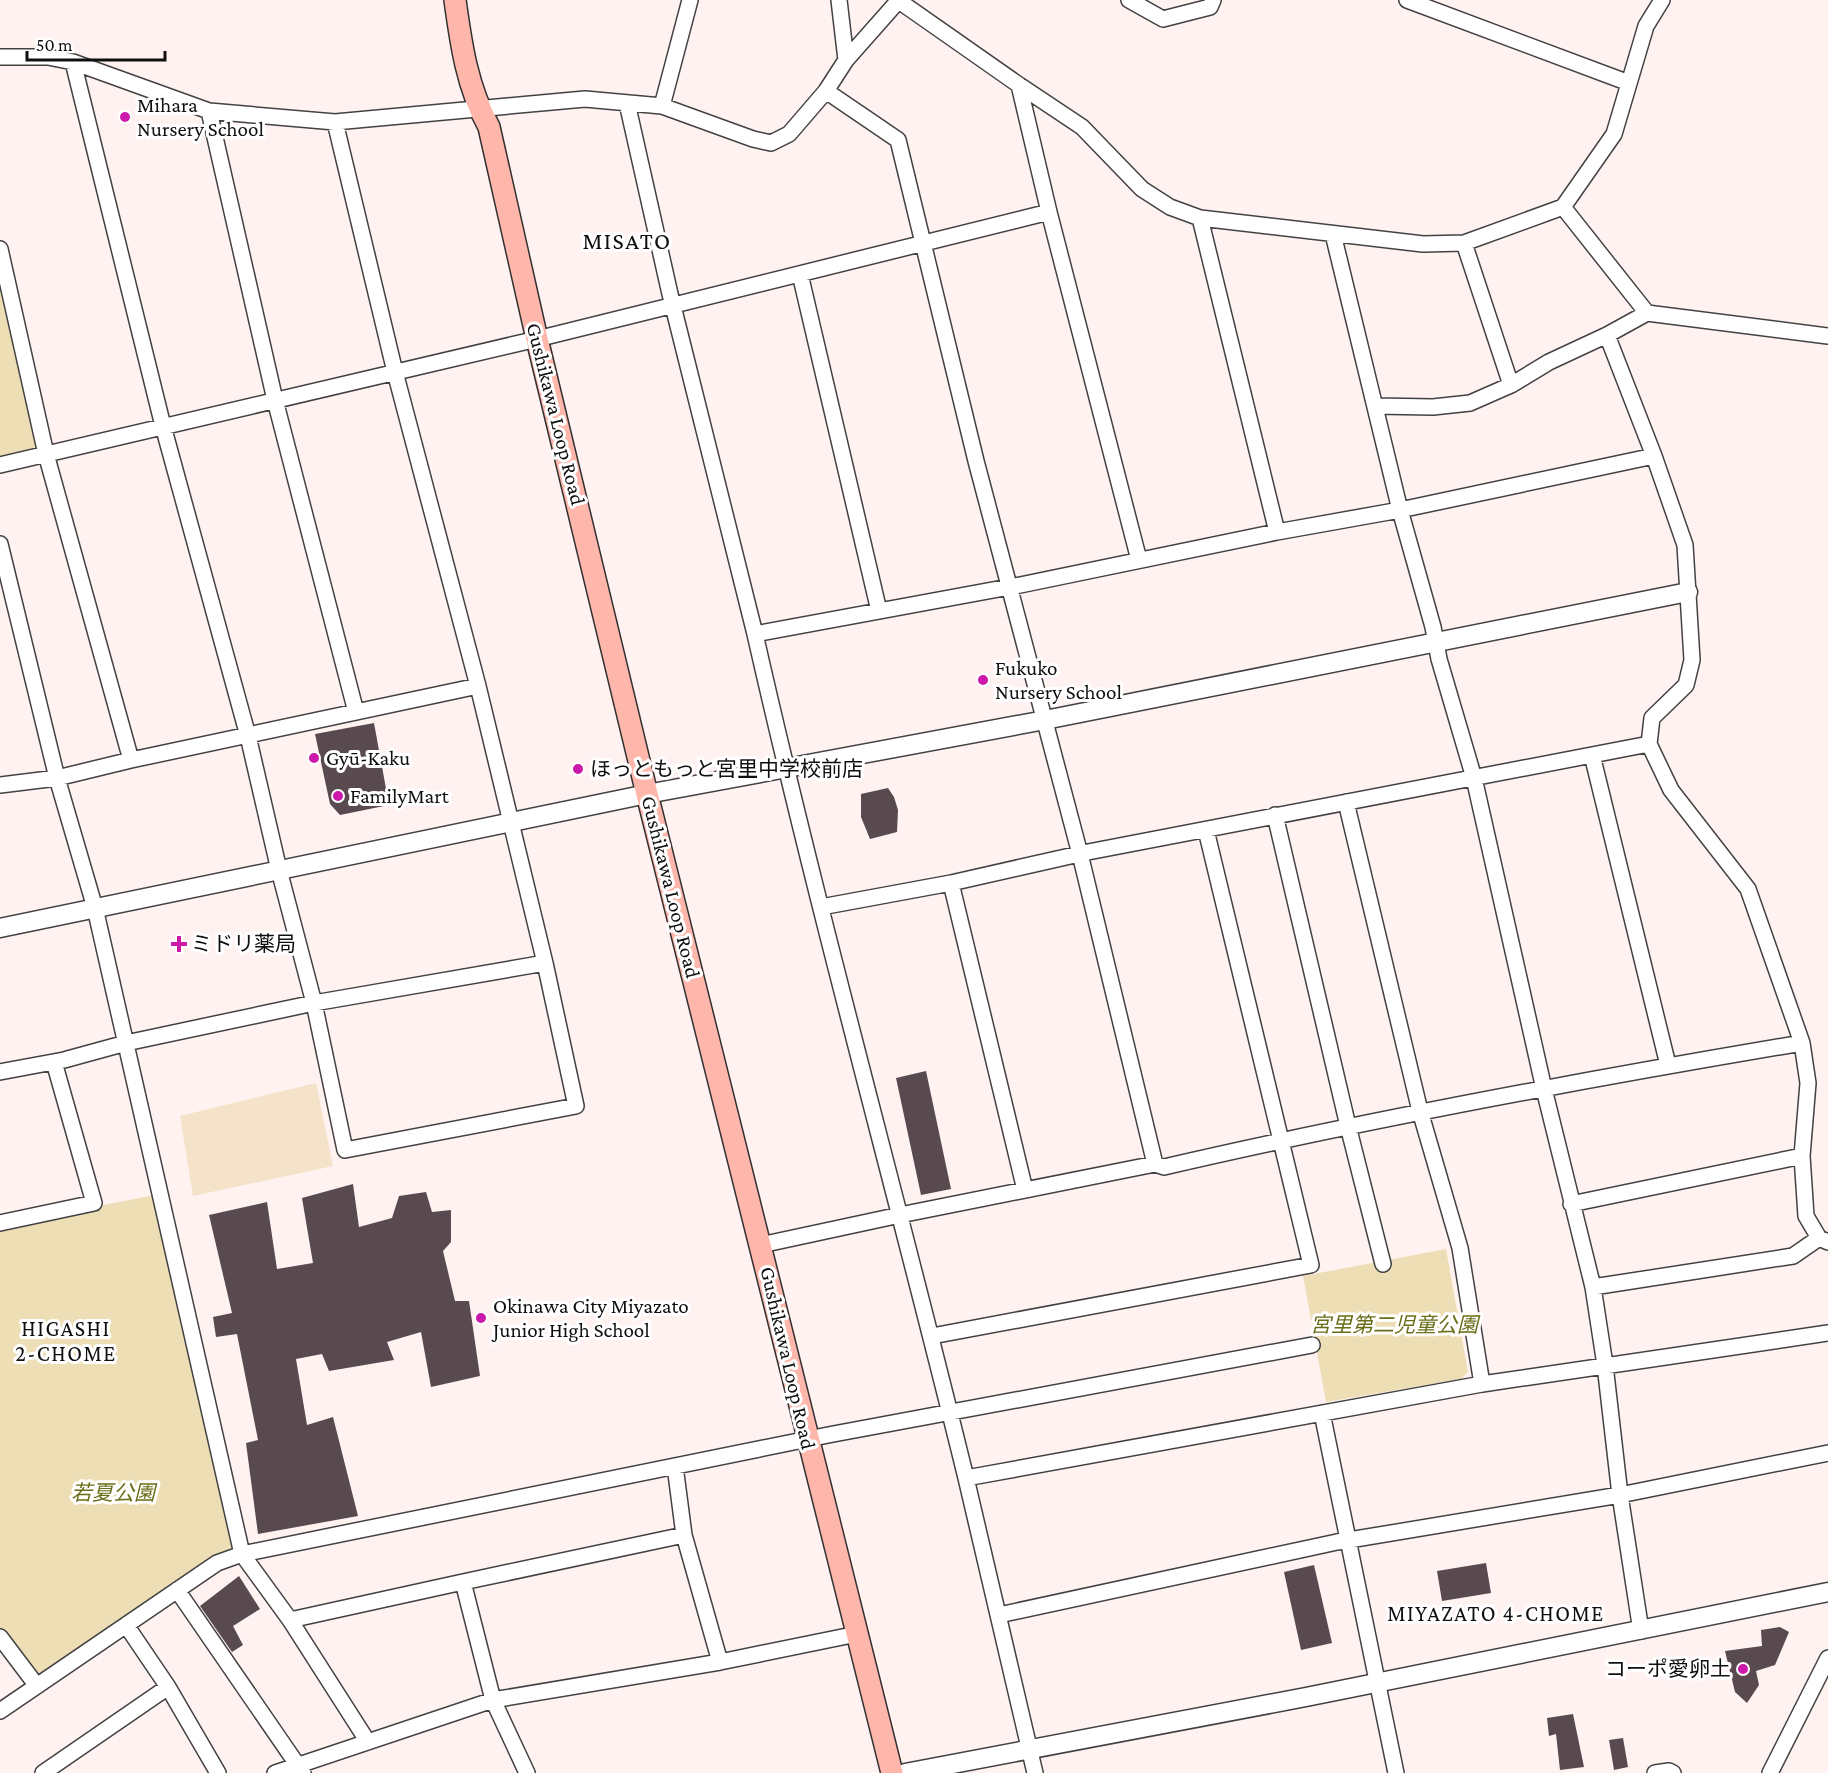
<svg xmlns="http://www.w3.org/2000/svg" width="1828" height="1773" viewBox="0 0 1828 1773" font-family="'Crimson Pro','Noto Sans JP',serif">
	<rect width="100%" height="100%" fill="#fff2f1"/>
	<path fill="#eedeb6" d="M 8,287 L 46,454 L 0,465 L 0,289 Z
		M 160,1194 L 242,1554 L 37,1686 L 0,1637 L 0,1225 Z
		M 1446,1249 L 1468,1372 L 1461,1379 L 1326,1402 L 1303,1276 Z"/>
	<path fill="#f4e2c9" d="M 316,1083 L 333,1166 L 193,1196 L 180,1116 Z"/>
	<path fill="#594a50" d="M 374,723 L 389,805 L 340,815 L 330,804 L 315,734 Z
		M 888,788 L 894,797 L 898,810 L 897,832 L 870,839 L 861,817 L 861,794 Z
		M 926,1071 L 951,1189 L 921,1195 L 896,1078 Z
		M 353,1184 L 359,1227 L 392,1218 L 399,1196 L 426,1192 L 432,1212 L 451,1210 L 451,1242 L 443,1251 L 455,1301 L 469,1301 L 480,1376 L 431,1387 L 421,1332 L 387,1342 L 394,1360 L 329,1371 L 322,1354 L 296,1359 L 307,1425 L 333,1417 L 358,1516 L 258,1534 L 246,1443 L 258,1440 L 237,1334 L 216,1337 L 213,1317 L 232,1313 L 209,1215 L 267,1202 L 277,1269 L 313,1263 L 302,1198 Z
		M 1486,1563 L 1491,1593 L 1442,1601 L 1437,1571 Z
		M 1314,1565 L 1332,1643 L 1301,1650 L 1284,1572 Z
		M 239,1576 L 260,1609 L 233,1626 L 243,1645 L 232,1652 L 200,1606 Z
		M 1780,1627 L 1789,1632 L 1775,1665 L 1756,1671 L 1759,1685 L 1747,1703 L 1735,1692 L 1725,1651 L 1762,1646 L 1761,1630 Z
		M 1573,1714 L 1584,1767 L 1560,1770 L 1556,1734 L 1549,1736 L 1547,1718 Z
		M 1623,1738 L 1628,1767 L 1614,1770 L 1609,1740 Z"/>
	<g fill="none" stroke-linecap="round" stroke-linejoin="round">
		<g stroke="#424242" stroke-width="18">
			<path id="minor" d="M 839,0 L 846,60
				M 1129,0 L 1163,19 L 1210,7 L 1213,0
				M 1407,0 L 1629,83
				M 899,1 L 1019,85 L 1049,212 L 1139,560
				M 0,57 L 48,57 L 73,62 L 209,111 L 335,122 L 585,99 L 662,106 L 753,139 L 771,143 L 789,134 L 826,91 L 846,60 L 899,0
				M 73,62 L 163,426 L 248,736 L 279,870 L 314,1003 L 345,1150 L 576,1106 L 545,963 L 478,686
				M 1019,85 L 1082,127 L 1142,189 L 1170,207 L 1200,218 L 1423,244 L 1464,243 L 1563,207 L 1614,134 L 1646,26 L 1662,0
				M 826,91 L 898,140 L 976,461 L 1080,854 L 1155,1164
				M 627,103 L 670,294 L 755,634 L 1020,585 L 1277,532 L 1400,510 L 1654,456
				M 662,106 L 690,0
				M 209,111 L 275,400 L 356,712
				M 1563,207 L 1647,313
				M 1200,218 L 1277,532
				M 1333,234 L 1400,510 L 1433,627 L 1439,659 L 1474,778 L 1544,1089 L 1593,1287 L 1605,1365 L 1620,1495 L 1641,1631
				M 1464,243 L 1511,385
				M 0,249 L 46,454 L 131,760 L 478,686 L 395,372 L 335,122
				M 800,274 L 879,611
				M 1607,335 L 1654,456 L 1685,545 L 1692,660 L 1686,685 L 1652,718 L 1649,744 L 1671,790 L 1748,889 L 1802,1043 L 1808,1083 L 1802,1156 L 1806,1216 L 1819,1238 L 1828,1242
				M 1375,406 L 1433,407 L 1470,403 L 1511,385 L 1549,362 L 1607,335 L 1647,313 L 1828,336
				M 0,465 L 537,339 L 1049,212
				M 0,544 L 57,778 L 95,908 L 242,1554 L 290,1620
				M 755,634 C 819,917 897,1196 966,1478
				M 1592,755 L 1668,1065
				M 0,785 L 57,778 L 131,760
				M 1346,802 L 1420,1111 L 1460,1248 L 1482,1384
				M 1275,815 L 1348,1126 L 1383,1264
				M 951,883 L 1025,1190
				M 821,907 L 951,883 L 1088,852 L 1649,744
				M 0,1072 L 64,1060 L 126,1043 L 314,1003 L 545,963
				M 1571,1204 L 1802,1156
				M 0,1223 L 94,1203 L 54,1062
				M 761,1245 L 900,1215 L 1155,1164 L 1164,1167 C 1375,1118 1588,1079 1802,1043
				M 1593,1287 L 1793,1256 L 1819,1238
				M 932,1336 L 1311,1265 L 1206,830
				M 1322,1413 L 1396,1773
				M 675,1466 L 684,1535
				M 684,1535 L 720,1662 L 493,1700 L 463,1582 Z
				M 177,1590 L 303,1773
				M 999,1615 L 1337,1542 L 1620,1495 L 1828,1453
				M 126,1625 L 168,1687
				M 0,1637 L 37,1686
				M 720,1662 L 857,1634
				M 0,1711 L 217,1563 L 242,1554 L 828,1435 L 1312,1345
				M 368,1742 L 290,1620 L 463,1582
				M 43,1773 L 168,1687 L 218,1773
				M 275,1773 L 493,1700 L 527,1773
				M 1035,1773 L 966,1478 L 1482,1384 L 1828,1333
				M 1655,1773 L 1669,1771 L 1673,1773
				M 1770,1773 L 1828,1658"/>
		</g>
		<g stroke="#424242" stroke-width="21">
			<path id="tertiary" d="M 0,928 L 647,794 L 1045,720 L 1688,592
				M 905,1773 L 1306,1697 L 1828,1592"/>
		</g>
		<g stroke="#313131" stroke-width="24">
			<path id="secondary" d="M 455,0 C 461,44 467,87 489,127 L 537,339 L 647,794 L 892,1773"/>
		</g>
		<use href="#minor" stroke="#fff" stroke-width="15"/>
		<use href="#tertiary" stroke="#fff" stroke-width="18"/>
		<use href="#secondary" stroke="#ffb7ac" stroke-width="21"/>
	</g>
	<g fill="#cd19ab" stroke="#fff" stroke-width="2">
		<circle cx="125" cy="117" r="6"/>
		<circle cx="983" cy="680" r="6"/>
		<circle cx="314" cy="758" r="6"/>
		<circle cx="578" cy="769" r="6"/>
		<circle cx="338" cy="796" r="6"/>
		<path d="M176 935h6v6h6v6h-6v6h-6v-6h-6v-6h6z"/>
		<circle cx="481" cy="1318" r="6"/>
		<circle cx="1743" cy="1669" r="6"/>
	</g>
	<g text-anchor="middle" stroke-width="6" stroke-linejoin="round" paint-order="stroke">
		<g font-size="21" fill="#0f0f0f" stroke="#fff" text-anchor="start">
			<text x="137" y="112">Mihara<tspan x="137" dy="24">Nursery School</tspan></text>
			<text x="995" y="675">Fukuko<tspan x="995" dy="24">Nursery School</tspan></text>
			<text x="326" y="765">Gyū-Kaku</text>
			<text x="590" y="776">ほっともっと宮里中学校前店</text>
			<text x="350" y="803">FamilyMart</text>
			<text x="191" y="951">ミドリ薬局</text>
			<text x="493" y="1313">Okinawa City Miyazato<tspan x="493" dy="24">Junior High School</tspan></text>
			<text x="1731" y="1676" text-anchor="end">コーポ愛卵土</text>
		</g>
		<g font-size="21" fill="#0f0f0f" stroke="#fff">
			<text transform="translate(556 414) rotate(76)" y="7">Gushikawa Loop Road</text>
			<text transform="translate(671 887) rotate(76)" y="7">Gushikawa Loop Road</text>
			<text transform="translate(788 1358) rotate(77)" y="7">Gushikawa Loop Road</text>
		</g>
		<g font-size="21" font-style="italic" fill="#6b6e18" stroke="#fff">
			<text x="1394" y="1332">宮里第二児童公園</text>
			<text x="113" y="1500">若夏公園</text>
		</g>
		<g font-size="22" letter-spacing="1.5" fill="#0f0f0f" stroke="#fff">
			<text x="66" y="1336">HIGASHI<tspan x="66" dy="25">2-CHOME</tspan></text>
			<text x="1496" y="1621">MIYAZATO 4-CHOME</text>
		</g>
		<g font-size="24" letter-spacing="1.5" fill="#0f0f0f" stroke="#fff">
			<text x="627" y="249">MISATO</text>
		</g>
	</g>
	<path d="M27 51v9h138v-9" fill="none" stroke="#0f0f0f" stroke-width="3"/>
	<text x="36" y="51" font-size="18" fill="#0f0f0f" stroke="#ffffff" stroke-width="4.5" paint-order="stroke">50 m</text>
</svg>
